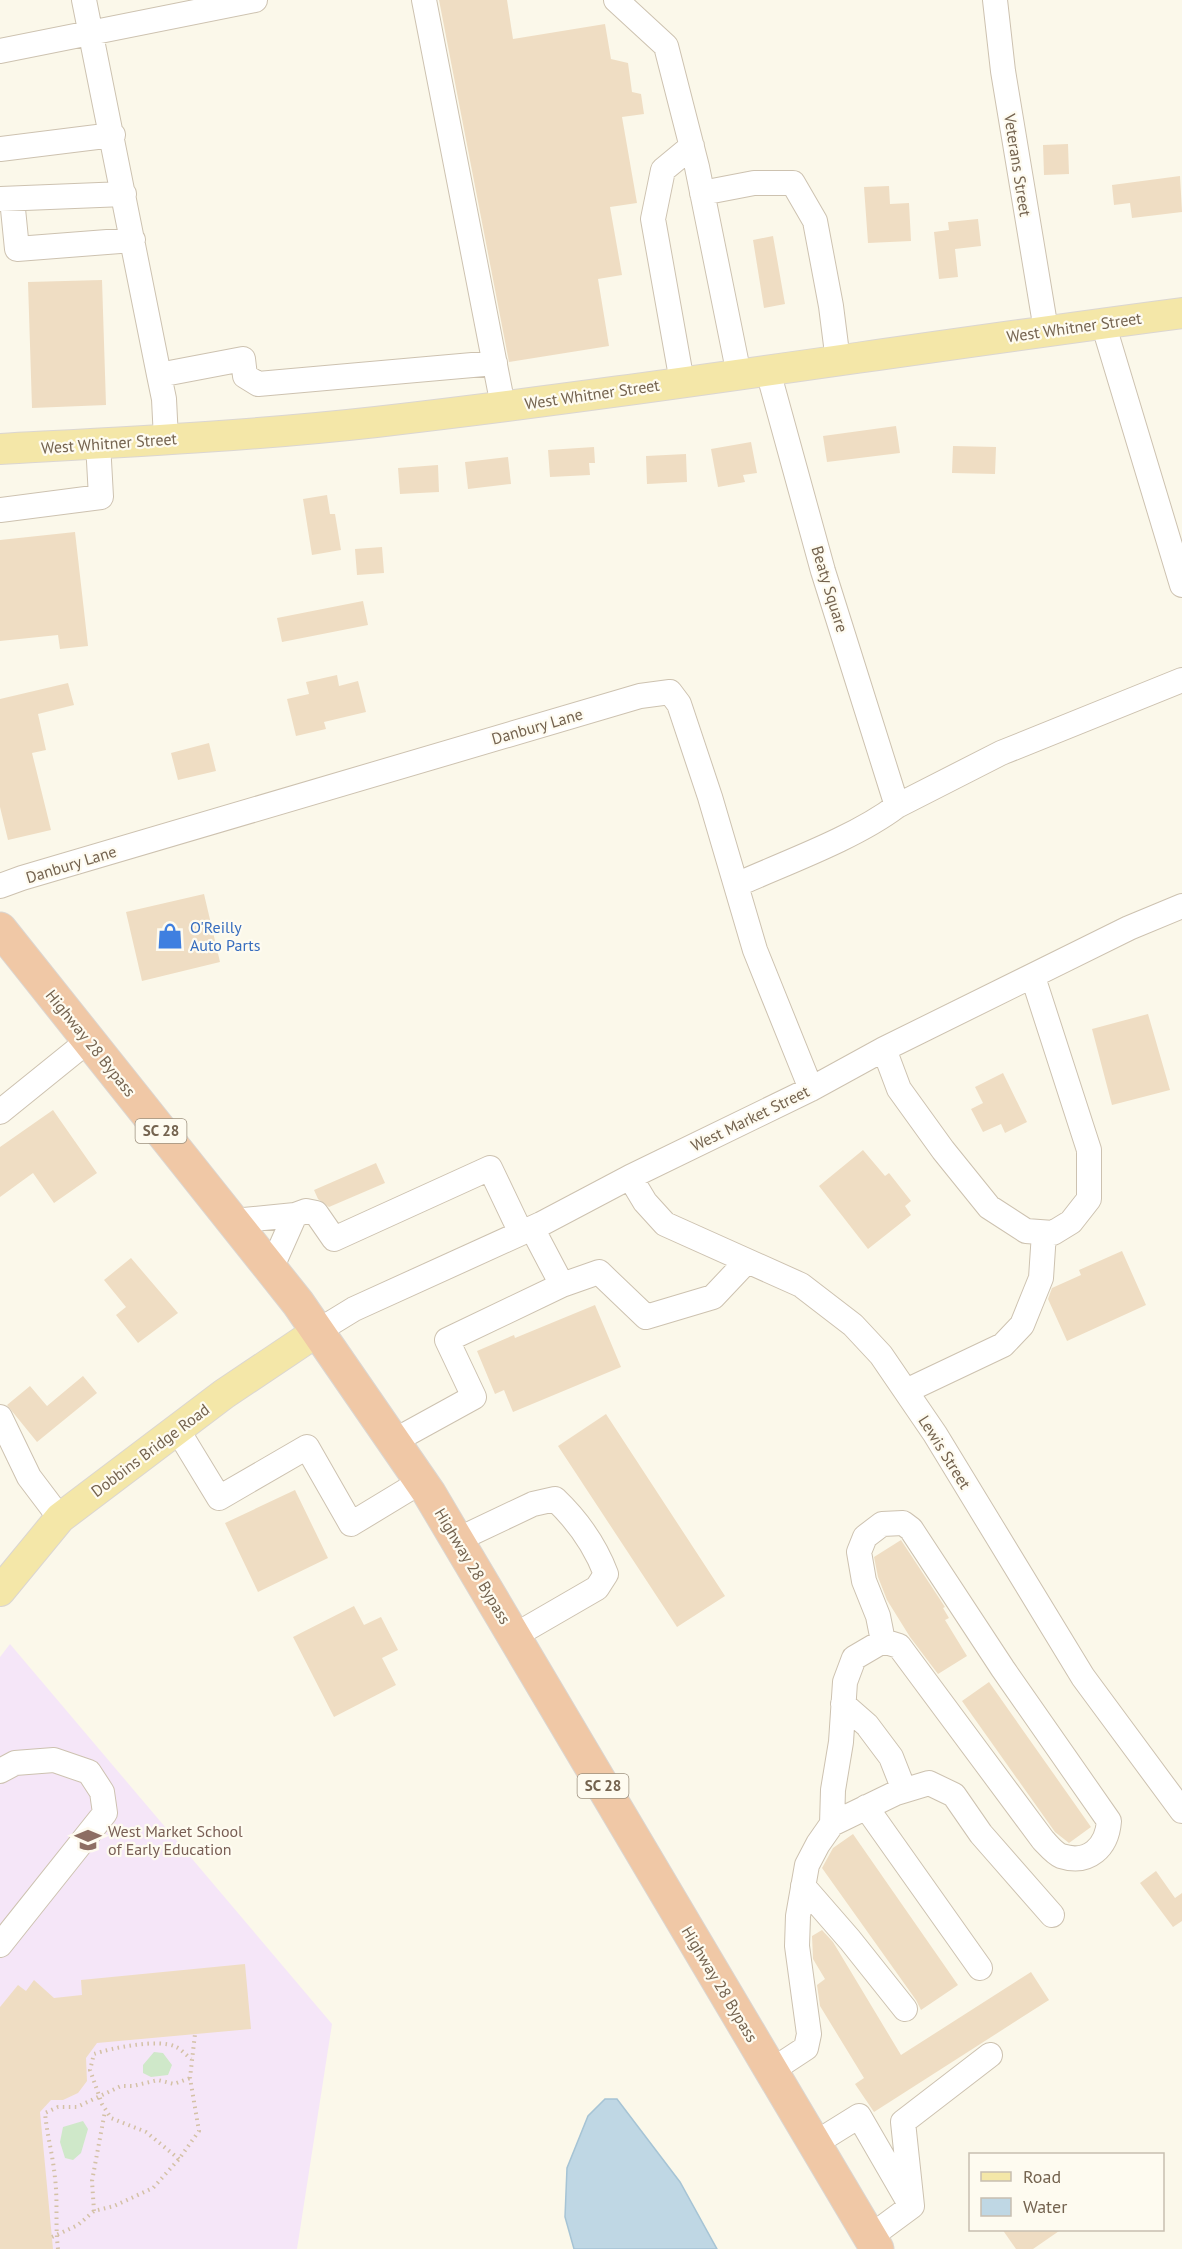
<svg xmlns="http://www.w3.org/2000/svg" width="1182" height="2249" viewBox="0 0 1182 2249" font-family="'PT Sans',sans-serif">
	<rect width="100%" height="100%" fill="#fbf8ea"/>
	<path fill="#f5e6f8" d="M 10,1644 L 332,2024 L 297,2249 L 0,2249 L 0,1657 Z"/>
	<path fill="#cfe8c9" d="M 154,2052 L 163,2053 L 172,2065 L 168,2075 L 151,2077 L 143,2073 L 143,2065 Z
		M 83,2121 L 88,2129 L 81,2153 L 73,2160 L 65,2158 L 60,2142 L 63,2127 Z"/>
	<path fill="#bfd7e4" stroke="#a6c4d5" stroke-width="1.5" d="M 605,2099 L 617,2099 L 680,2182 L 717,2249 L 574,2249 L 565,2217 L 567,2168 L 588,2116 Z"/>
	<path fill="#efddc3" d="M 439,0 L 507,0 L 513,39 L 605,24 L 611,59 L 628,63 L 632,92 L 641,94 L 644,114 L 622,117 L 637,203 L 610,207 L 622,275 L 598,279 L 609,346 L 509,362 Z
		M 1068,144 L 1069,174 L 1044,175 L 1043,145 Z
		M 1180,176 L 1182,212 L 1132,218 L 1130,203 L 1114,205 L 1112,185 Z
		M 889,186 L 890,204 L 909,203 L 911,241 L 868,243 L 864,187 Z
		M 978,219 L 981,246 L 955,249 L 958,277 L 939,279 L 934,232 L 949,230 L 948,222 Z
		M 773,236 L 785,304 L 764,308 L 753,240 Z
		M 102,280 L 106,405 L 32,408 L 28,282 Z
		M 896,426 L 900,453 L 827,462 L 823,436 Z
		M 751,442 L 757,473 L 743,475 L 745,482 L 718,487 L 711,449 Z
		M 953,446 L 996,447 L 995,474 L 952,473 Z
		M 594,447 L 595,463 L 589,463 L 590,475 L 550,477 L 548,450 Z
		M 686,454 L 687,482 L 647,484 L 646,456 Z
		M 508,457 L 511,484 L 468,489 L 465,462 Z
		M 438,465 L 439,492 L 400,494 L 398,468 Z
		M 327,495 L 330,514 L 335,514 L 341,550 L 312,555 L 303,499 Z
		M 75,532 L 88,646 L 60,649 L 58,635 L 0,641 L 0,540 Z
		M 382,547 L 384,573 L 357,575 L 355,549 Z
		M 363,601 L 368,625 L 282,642 L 277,618 Z
		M 337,675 L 339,686 L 358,681 L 366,712 L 324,722 L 326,729 L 296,736 L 287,699 L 309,694 L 306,682 Z
		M 68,683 L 74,705 L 38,714 L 46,750 L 32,753 L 51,830 L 8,840 L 0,807 L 0,699 Z
		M 209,743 L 216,771 L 178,780 L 171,753 Z
		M 204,894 L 220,962 L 142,981 L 126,912 Z
		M 1148,1014 L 1170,1090 L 1112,1105 L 1092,1029 Z
		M 1003,1073 L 1027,1122 L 1005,1133 L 1001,1124 L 983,1132 L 971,1109 L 983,1103 L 975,1087 Z
		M 53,1110 L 97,1173 L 54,1203 L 33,1173 L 0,1197 L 0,1147 Z
		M 863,1150 L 885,1176 L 889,1173 L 911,1201 L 905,1206 L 911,1215 L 868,1249 L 819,1186 Z
		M 376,1163 L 385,1183 L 329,1207 L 318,1199 L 314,1190 Z
		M 1122,1251 L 1146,1305 L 1067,1341 L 1048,1299 L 1052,1288 L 1081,1275 L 1079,1270 Z
		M 131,1258 L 178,1313 L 138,1343 L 116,1315 L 126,1307 L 104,1280 Z
		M 595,1305 L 621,1367 L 513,1412 L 504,1390 L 495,1394 L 477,1351 L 514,1335 L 515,1338 Z
		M 83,1376 L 97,1393 L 37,1442 L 7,1405 L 30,1386 L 47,1406 Z
		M 606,1414 L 725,1596 L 677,1627 L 558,1446 Z
		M 295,1490 L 328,1558 L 258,1592 L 225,1523 Z
		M 901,1540 L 945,1607 L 943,1608 L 949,1618 L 945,1620 L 967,1656 L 938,1674 L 910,1637 L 887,1600 L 878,1577 L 874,1557 Z
		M 354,1606 L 364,1625 L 381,1617 L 398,1650 L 382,1658 L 396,1685 L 334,1717 L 293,1637 Z
		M 989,1682 L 1091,1827 L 1069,1843 L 1055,1832 L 962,1701 Z
		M 853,1834 L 958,1985 L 921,2010 L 916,2000 L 822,1868 L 833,1848 Z
		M 1156,1871 L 1175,1898 L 1182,1893 L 1182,1921 L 1173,1927 L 1140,1883 Z
		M 822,1930 L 833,1942 L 901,2055 L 1031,1972 L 1049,2000 L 874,2112 L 855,2084 L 864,2078 L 820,2006 L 817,1985 L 825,1979 L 813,1959 L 812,1936 Z
		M 245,1964 L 251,2029 L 97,2043 L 86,2058 L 87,2081 L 78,2093 L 63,2100 L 51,2100 L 40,2112 L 53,2249 L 0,2249 L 0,2007 L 18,1985 L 26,1991 L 34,1980 L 54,1998 L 82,1995 L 81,1980 Z
		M 1002,2229 L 1062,2229 L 1033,2249 L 1016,2249 Z"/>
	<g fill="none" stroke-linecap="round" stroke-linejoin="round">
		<g stroke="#cdc2b0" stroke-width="26">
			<path id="minor" d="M 84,0 L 159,375 L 164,399 L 166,439
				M 424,0 L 503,406
				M 616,0 L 666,46 L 697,167 L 739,375
				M 995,0 L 1003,71 L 1046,330
				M 0,51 L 255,0
				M 0,149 L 113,135
				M 702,193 L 754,183 L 793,183 L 815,221 L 831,306 L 838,361
				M 0,199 L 124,194
				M 12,199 L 17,249 L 133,240
				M 1103,323 L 1182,585
				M 768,371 L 823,571 L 897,806
				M 159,375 L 243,359 L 245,376 L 258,384 L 495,363
				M 682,382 L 653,219 L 663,170 L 692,146
				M 0,510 L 101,497 L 98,443
				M 736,885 C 785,863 855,838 897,806 L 1001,753 L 1182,680
				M 0,886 L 22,878 L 640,696 L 670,692 L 679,704 L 710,797 L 755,950 L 811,1089
				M 884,1049 L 899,1089 L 943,1150 L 989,1207 L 1026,1231 L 1053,1233 L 1071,1222 L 1089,1199 L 1089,1150 L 1033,977
				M 0,1112 L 89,1040
				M 630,1177 L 645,1202 L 665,1224 L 801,1285 L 853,1325 L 881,1355 L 935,1434 L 1083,1677 L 1182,1811
				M 233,1221 L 295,1215 L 306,1211 L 316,1213 L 334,1239 L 490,1168 L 521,1233
				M 271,1269 L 295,1215
				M 562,1285 L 599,1272 L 646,1317 L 713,1297 L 746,1262
				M 318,1331 L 354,1309 L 541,1224 L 630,1177 L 811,1089 L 884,1049 L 1129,928 L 1182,906
				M 906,1391 L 1003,1345 L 1022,1325 L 1041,1278 L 1044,1233
				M 0,1417 L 29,1477 L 60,1518
				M 177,1429 L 219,1498 L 307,1447 L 351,1524 L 422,1481
				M 394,1441 L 474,1397 L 447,1340 L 562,1285 L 532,1228
				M 457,1540 L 533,1504 L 555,1499 C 577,1520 595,1545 606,1574 L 597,1588 L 514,1636
				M 843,1704 L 867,1725 L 891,1757 L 904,1790
				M 0,1771 L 15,1763 L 54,1760 L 89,1772 L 102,1792 L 105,1813 L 0,1945
				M 866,1807 L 980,1968
				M 832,1824 L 896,1793 L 929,1783 L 954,1795 L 981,1834 L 1052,1915
				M 803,1886 L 850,1940 L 905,2009
				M 771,2071 L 806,2048 L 809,2034 L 797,1946 L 798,1916 L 807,1865 L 818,1844 L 832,1824 L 833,1790 L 841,1742 L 845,1682 L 854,1658 L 883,1641 L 899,1646 L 1043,1840 C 1048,1845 1054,1853 1061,1856 C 1089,1865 1107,1847 1109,1821 L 1003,1669 L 911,1529 L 903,1523 L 882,1524 L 865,1537 L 859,1552 L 864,1581 L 878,1616 L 883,1641
				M 814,2144 L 859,2116 L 907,2199
				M 870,2237 L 912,2206 L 903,2122 L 990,2055"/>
		</g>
		<g stroke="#dbd6d1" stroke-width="32">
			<path id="major" d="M 0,449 C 125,442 251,436 376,422 C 645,391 913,348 1182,313
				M 0,1591 L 60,1518 L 224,1394 L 318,1331"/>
		</g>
		<g stroke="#dbd6d1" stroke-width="35">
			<path id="highway" d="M 0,929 L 298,1303 L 429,1493 L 877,2249"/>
		</g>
		<path stroke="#d4c1a6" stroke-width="4" stroke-dasharray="1.5 4.5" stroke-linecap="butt" d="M 179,2159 L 146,2132 L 111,2118 L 102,2104 L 90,2070 L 94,2054 C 111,2048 160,2038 176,2047 C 181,2049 186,2055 191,2059
			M 94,2211 L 92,2181 L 105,2111
			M 52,2237 L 78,2225 L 94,2211 L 114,2206 L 153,2188 L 179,2159 L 199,2131 L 190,2078 L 195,2034
			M 58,2249 C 55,2225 58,2202 55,2178 C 53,2156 47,2135 45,2113 L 58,2107 L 77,2107 L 121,2086 L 133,2086 L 158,2080 L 174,2084 L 190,2078"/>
		<use href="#minor" stroke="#fff" stroke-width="24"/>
		<use href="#major" stroke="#f4e7a8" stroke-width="30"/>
		<use href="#highway" stroke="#f0c8a6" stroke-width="33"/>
	</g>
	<defs>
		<g id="shop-bare" transform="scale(2.07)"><path d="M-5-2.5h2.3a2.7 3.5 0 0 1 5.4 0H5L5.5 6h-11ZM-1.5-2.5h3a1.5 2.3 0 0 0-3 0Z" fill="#3f7fe0" stroke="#fefbf0" stroke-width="2.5" paint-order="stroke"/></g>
		<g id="school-bare" transform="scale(2.07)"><path d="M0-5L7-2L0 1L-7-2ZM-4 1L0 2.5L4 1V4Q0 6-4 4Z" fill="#8d6e63" stroke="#fefbf0" stroke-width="2.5" paint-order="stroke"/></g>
	</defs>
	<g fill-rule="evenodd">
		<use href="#shop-bare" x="170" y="936"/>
		<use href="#school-bare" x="88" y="1840"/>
	</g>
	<g text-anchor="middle" stroke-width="4.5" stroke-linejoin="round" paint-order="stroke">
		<g fill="#fefbf0" stroke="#9d917f" stroke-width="1.5">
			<rect x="135.5" y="1119" width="51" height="24" rx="4.5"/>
			<rect x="577.5" y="1774" width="51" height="24" rx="4.5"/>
		</g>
		<g font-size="15" font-weight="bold" fill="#74634f">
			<text x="161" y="1136">SC 28</text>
			<text x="603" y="1791">SC 28</text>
		</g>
		<g font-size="16" fill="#74634f" stroke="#fefbf0">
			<text transform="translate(1018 165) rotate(81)" y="6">Veterans Street</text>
			<text transform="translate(1074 327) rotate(-8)" y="6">West Whitner Street</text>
			<text transform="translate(592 394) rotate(-8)" y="6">West Whitner Street</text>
			<text transform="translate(109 443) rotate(-4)" y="6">West Whitner Street</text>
			<text transform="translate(830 589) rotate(73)" y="6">Beaty Square</text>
			<text transform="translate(537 726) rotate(-16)" y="6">Danbury Lane</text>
			<text transform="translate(71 864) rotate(-17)" y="6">Danbury Lane</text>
			<text transform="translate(91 1043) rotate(51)" y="6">Highway 28 Bypass</text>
			<text transform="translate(750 1118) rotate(-26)" y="6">West Market Street</text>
			<text transform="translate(150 1450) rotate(-37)" y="6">Dobbins Bridge Road</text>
			<text transform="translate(945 1452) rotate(58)" y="6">Lewis Street</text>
			<text transform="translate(473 1566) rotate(59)" y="6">Highway 28 Bypass</text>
			<text transform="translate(720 1984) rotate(59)" y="6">Highway 28 Bypass</text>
		</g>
		<g font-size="16" fill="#366cbe" stroke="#fefbf0" text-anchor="start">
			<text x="190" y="933">O'Reilly<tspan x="190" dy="18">Auto Parts</tspan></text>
		</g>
		<g font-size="16" fill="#785e54" stroke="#fefbf0" text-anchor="start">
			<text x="108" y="1837">West Market School<tspan x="108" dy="18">of Early Education</tspan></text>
		</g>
	</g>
	<rect x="969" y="2153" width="195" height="78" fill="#fefbf0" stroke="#c7beb0" stroke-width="1.5"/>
	<rect x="981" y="2172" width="30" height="9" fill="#f4e7a8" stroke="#c7beb0" stroke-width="1.5"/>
	<text x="1023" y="2183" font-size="18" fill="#74634f">Road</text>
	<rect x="981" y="2198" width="30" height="18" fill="#bfd7e4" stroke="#c7beb0" stroke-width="1.5"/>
	<text x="1023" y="2213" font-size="18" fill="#74634f">Water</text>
</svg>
